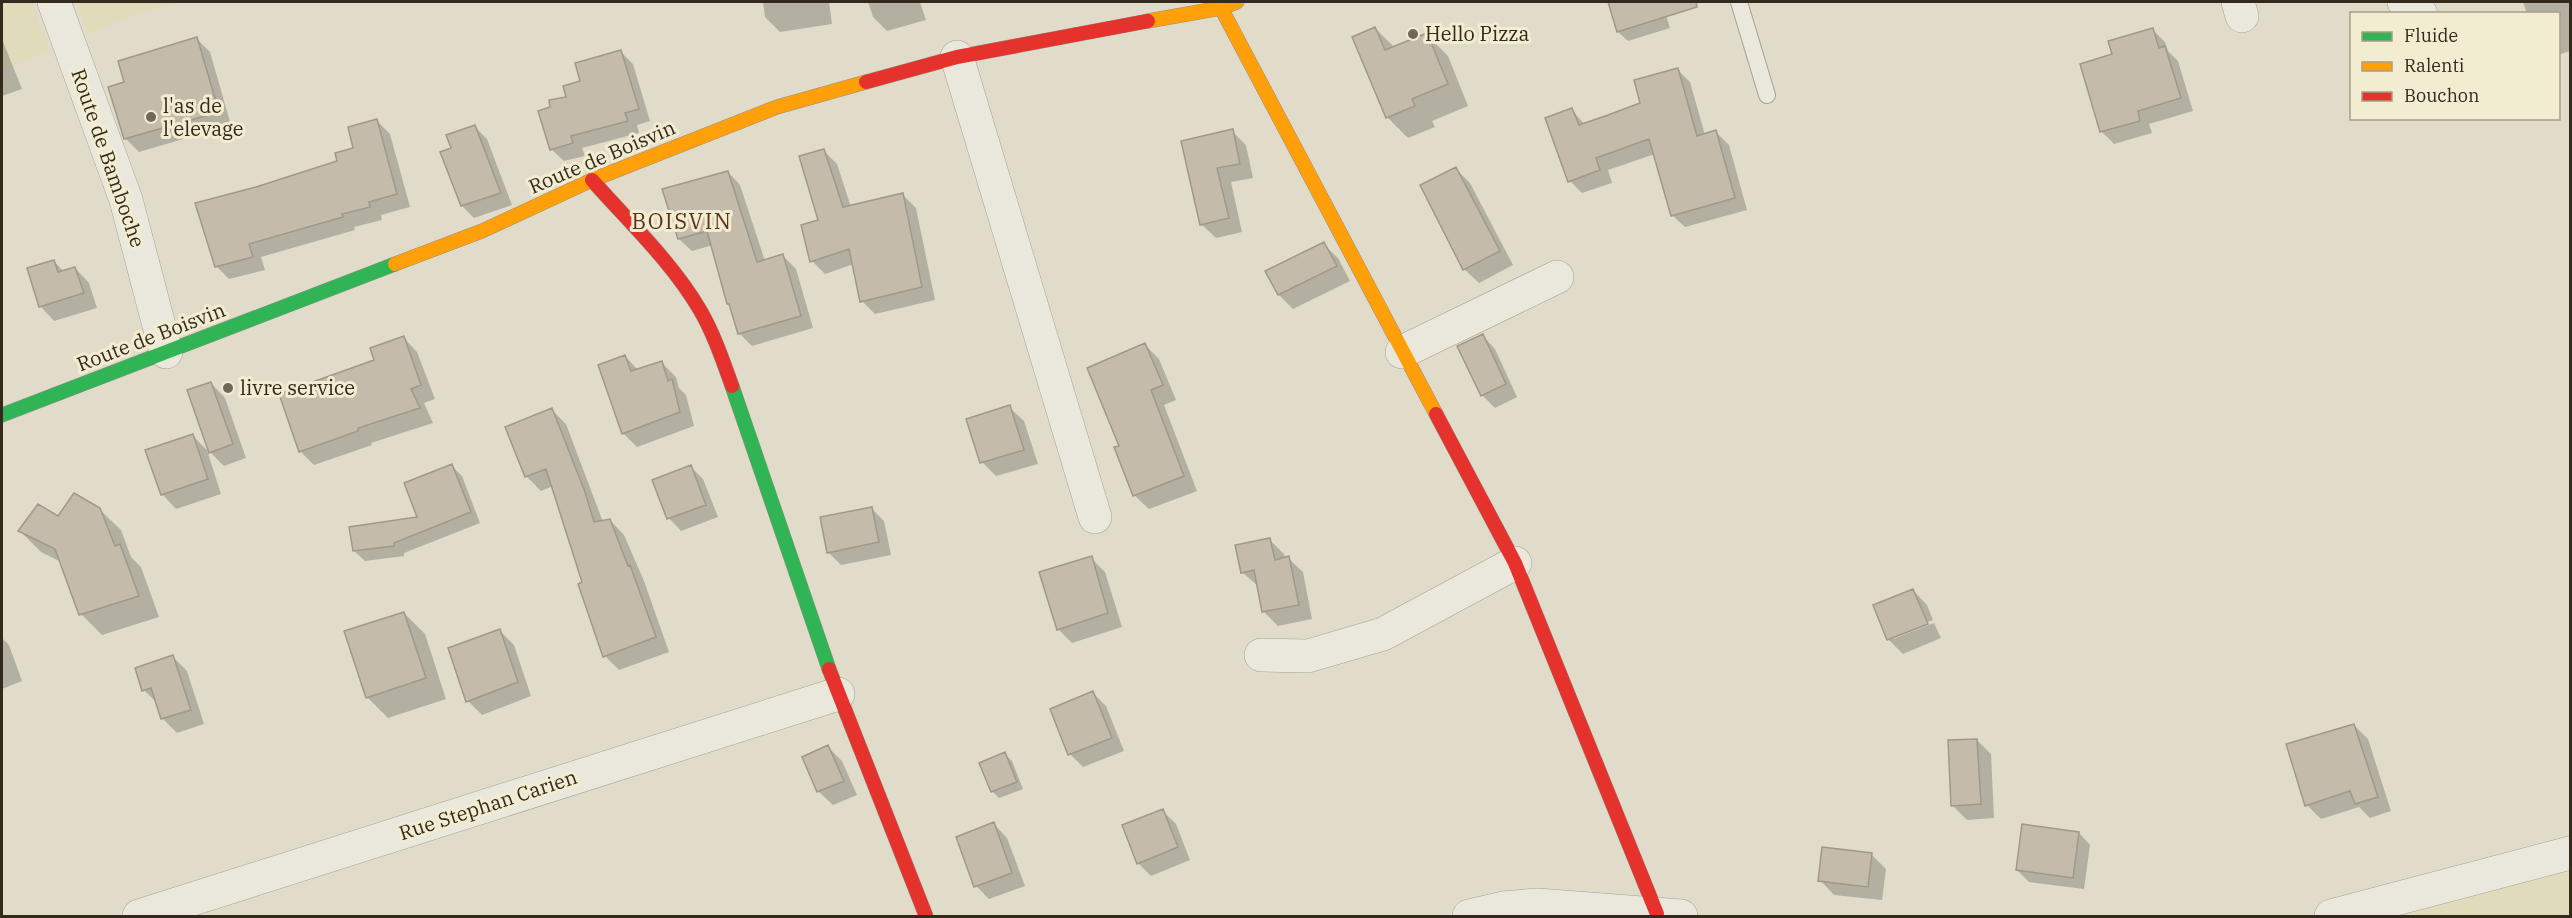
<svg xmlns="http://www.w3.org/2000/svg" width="2572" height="918" viewBox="0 0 2572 918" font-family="'IBM Plex Serif',serif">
	<rect width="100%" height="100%" fill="#e1dcca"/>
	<path fill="#e0dcbb" d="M 2,2 L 32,2 L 50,50 L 2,71 Z
		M 75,2 L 181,2 L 139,13 L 88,35 Z
		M 2570,859 L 2570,916 L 2352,916 Z"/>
	<path fill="#0003" d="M 763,2 L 829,2 L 832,24 L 780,32 L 765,17 Z
		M 868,2 L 920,2 L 926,20 L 887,31 L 873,17 Z
		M 1608,2 L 1662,2 L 1670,28 L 1628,41 L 1618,32 Z
		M 2523,2 L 2570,2 L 2570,51 L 2558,55 L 2558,14 L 2527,14 Z
		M 1375,28 L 1395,48 L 1427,35 L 1448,56 L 1468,106 L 1432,121 L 1435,127 L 1408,138 L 1387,117 L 1354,37 Z
		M 2152,29 L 2165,42 L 2168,51 L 2178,61 L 2193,111 L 2149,124 L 2152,133 L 2114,144 L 2102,132 L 2082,65 L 2114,55 Z
		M 2,39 L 22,89 L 2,96 Z
		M 197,39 L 210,52 L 231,125 L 139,152 L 125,138 Z
		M 620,51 L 633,64 L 650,121 L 637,125 L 639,133 L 582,148 L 585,156 L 564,161 L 551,149 L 552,108 L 568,98 L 582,82 Z
		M 1678,70 L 1690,82 L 1705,135 L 1716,132 L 1729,145 L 1747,210 L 1685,227 L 1672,215 L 1655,154 L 1608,170 L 1612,183 L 1582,193 L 1570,181 L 1572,110 L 1585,125 L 1642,104 Z
		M 377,121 L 390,134 L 410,207 L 381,215 L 382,220 L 354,227 L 355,230 L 261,257 L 265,270 L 229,279 L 216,266 L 257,188 L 339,162 L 355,149 Z
		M 475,127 L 487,139 L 512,205 L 474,218 L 462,206 L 442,153 L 453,148 Z
		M 1232,131 L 1246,145 L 1253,178 L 1231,182 L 1242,232 L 1216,238 L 1201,224 L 1183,142 Z
		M 824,151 L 837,164 L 851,207 L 903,195 L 916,208 L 935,300 L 875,314 L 862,301 L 854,264 L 825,274 L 812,261 L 820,221 Z
		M 1456,169 L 1470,183 L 1513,265 L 1479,283 L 1464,269 Z
		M 728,172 L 740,185 L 765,261 L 783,256 L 796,269 L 813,328 L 752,346 L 739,333 L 713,245 L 692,251 L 679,239 Z
		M 1323,244 L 1338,258 L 1350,281 L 1293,309 L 1279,295 L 1267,272 Z
		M 54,261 L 64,272 L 75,268 L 89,283 L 97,308 L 54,321 L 40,306 Z
		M 1483,336 L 1495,349 L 1517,397 L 1495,408 L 1482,395 Z
		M 403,337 L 417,352 L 435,399 L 424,403 L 433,423 L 371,443 L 372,445 L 314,465 L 300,451 L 376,361 Z
		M 1145,345 L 1159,359 L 1176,400 L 1164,405 L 1197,491 L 1149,509 L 1134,495 L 1121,446 Z
		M 625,356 L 638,370 L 662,363 L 676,377 L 679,388 L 686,395 L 694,426 L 637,447 L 623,433 Z
		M 211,383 L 225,398 L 246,458 L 224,466 L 210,452 Z
		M 1009,407 L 1024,421 L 1038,464 L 996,476 L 982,462 Z
		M 552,410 L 566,424 L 603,522 L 610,520 L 624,535 L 644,581 L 669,652 L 619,670 L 605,656 L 553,486 L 541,491 L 527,477 L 507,428 Z
		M 193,436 L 207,450 L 221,494 L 176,509 L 162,494 Z
		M 452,466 L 462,476 L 480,523 L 404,553 L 404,556 L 365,561 L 354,551 L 419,518 Z
		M 691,467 L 703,479 L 718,517 L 681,531 L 669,518 Z
		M 871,508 L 884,521 L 891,555 L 841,565 L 828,552 Z
		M 99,509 L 121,530 L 131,557 L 141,567 L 159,617 L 102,635 L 81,614 L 61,562 L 41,552 L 20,531 Z
		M 1270,540 L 1284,554 L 1285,559 L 1288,558 L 1303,572 L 1312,619 L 1278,626 L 1264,612 L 1258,586 L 1242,572 Z
		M 1091,558 L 1105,572 L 1122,627 L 1072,643 L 1058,629 Z
		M 1913,590 L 1927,605 L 1933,620 L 1893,636 L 1893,639 L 1934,623 L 1941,638 L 1903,654 L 1888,639 L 1875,606 Z
		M 404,613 L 425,634 L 446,699 L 388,718 L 367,697 Z
		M 500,631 L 514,645 L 531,696 L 482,715 L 468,701 Z
		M 2,638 L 9,645 L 22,681 L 2,689 Z
		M 173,657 L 187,671 L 204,724 L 177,733 L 162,718 L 158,704 L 144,690 Z
		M 1093,693 L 1106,706 L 1124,751 L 1083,767 L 1070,754 Z
		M 2354,725 L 2368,739 L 2391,811 L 2370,818 L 2359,807 L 2321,819 L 2307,805 Z
		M 1977,740 L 1991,754 L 1994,818 L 1967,820 L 1952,805 Z
		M 828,747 L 842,761 L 857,795 L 833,805 L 818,791 Z
		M 1005,754 L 1012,761 L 1023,789 L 999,798 L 993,792 L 981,764 Z
		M 1163,811 L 1176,824 L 1190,860 L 1151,876 L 1138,863 Z
		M 994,824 L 1007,838 L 1025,886 L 989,899 L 976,886 Z
		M 2079,833 L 2090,845 L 2084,889 L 2029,882 L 2017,870 Z
		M 1871,854 L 1886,869 L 1882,900 L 1834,895 L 1820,880 Z"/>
	<path fill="#c4bbab" stroke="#a0988a" stroke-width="1.5" d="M 1608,2 L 1696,2 L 1697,7 L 1617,32 Z
		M 1375,27 L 1385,50 L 1427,33 L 1448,84 L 1412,99 L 1415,106 L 1386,118 L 1352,37 Z
		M 2153,28 L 2159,48 L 2165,46 L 2181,98 L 2138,111 L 2140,121 L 2100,132 L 2080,64 L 2112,54 L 2108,41 Z
		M 197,37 L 219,112 L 124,139 L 108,87 L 124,82 L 118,61 Z
		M 621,50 L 639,109 L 625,113 L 628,121 L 571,136 L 573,143 L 550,150 L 538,111 L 550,107 L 549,100 L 566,97 L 563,86 L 580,81 L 575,63 Z
		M 1678,68 L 1697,136 L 1716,130 L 1735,198 L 1671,216 L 1649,139 L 1596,158 L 1600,170 L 1568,182 L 1545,118 L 1572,108 L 1579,125 L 1608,115 L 1640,103 L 1634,80 Z
		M 377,119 L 397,194 L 369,202 L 370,207 L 342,214 L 343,217 L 249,244 L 253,257 L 215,267 L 195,203 L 256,187 L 337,161 L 335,153 L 353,148 L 348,127 Z
		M 475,125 L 501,193 L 461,206 L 440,152 L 451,148 L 446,135 Z
		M 1233,129 L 1240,164 L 1217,168 L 1229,218 L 1200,225 L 1181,141 Z
		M 824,149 L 843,207 L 903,193 L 922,287 L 860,302 L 849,249 L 810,262 L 801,225 L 818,220 L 799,156 Z
		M 1456,167 L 1500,251 L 1463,270 L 1420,185 Z
		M 728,171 L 757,262 L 783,254 L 801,316 L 738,334 L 729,304 L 727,304 L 707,231 L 678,239 L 662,189 Z
		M 1324,242 L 1337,266 L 1278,295 L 1265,271 Z
		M 54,260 L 58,272 L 75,267 L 84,293 L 39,307 L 27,268 Z
		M 1483,334 L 1506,384 L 1481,396 L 1457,346 Z
		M 404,336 L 421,385 L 411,389 L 420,408 L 358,428 L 358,431 L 299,452 L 279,394 L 374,360 L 370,348 Z
		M 1145,343 L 1163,385 L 1151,390 L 1184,476 L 1133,496 L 1114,447 L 1119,446 L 1087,368 Z
		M 625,355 L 631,371 L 662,361 L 668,381 L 672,379 L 680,412 L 622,434 L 598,365 Z
		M 211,382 L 233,444 L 209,453 L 187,390 Z
		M 1010,405 L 1024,450 L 980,463 L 966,419 Z
		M 552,408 L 585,492 L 594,522 L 610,519 L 628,566 L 630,565 L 656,637 L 603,657 L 578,584 L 582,582 L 546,469 L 525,477 L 505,427 Z
		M 193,434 L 208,479 L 161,495 L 145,450 Z
		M 452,464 L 471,512 L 394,543 L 394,546 L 353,551 L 349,527 L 417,517 L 404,483 Z
		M 691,465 L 706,505 L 667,519 L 652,480 Z
		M 74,493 L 100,508 L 115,546 L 120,544 L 139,596 L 79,615 L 55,549 L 18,531 L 38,504 L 58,516 Z
		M 872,507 L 879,542 L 827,553 L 820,517 Z
		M 1270,538 L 1275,560 L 1289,556 L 1299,605 L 1262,612 L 1254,570 L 1241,573 L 1235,545 Z
		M 1092,556 L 1108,613 L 1057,630 L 1039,572 Z
		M 1913,589 L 1928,624 L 1887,640 L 1873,605 Z
		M 404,612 L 426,678 L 366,698 L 344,631 Z
		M 500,629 L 518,682 L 466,702 L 448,648 Z
		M 173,655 L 191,710 L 161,719 L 151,688 L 142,691 L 135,668 Z
		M 1093,691 L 1112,738 L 1068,755 L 1050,709 Z
		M 2354,724 L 2378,797 L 2355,804 L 2350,791 L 2305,806 L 2286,744 Z
		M 1977,739 L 1981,804 L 1951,806 L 1948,740 Z
		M 828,745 L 844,781 L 817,792 L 802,757 Z
		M 1005,752 L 1017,782 L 991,792 L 979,763 Z
		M 1163,809 L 1178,847 L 1137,864 L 1122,825 Z
		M 994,822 L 1012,873 L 974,887 L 956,837 Z
		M 2022,824 L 2079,832 L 2073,878 L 2016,870 Z
		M 1822,847 L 1872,853 L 1868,887 L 1818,881 Z"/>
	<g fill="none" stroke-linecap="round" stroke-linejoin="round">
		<g stroke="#a6a194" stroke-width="18">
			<path id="lane" d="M 1739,2 L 1767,95"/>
		</g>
		<g stroke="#a6a194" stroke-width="34">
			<path id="street" d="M 54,2 L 126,200 L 166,352
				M 2238,2 L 2242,16
				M 2404,2 L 2421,14
				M 957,57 L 1095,517
				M 1402,352 L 1557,277
				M 1261,655 L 1308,656 L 1383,634 L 1515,563
				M 139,916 L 838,694
				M 1469,916 L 1503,908 L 1537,905 L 1681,916
				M 2331,916 L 2570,853"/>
		</g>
		<g stroke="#969084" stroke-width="15">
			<path id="fast" d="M 732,386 L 829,669
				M 2,415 L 395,264"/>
		</g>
		<g stroke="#969084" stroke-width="15">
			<path id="slow" d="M 1221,8 L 1436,414
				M 1148,21 L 1221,8 L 1237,2
				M 395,264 L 482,231 L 592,180 L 777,107 L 866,82"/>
		</g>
		<g stroke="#969084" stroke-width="15">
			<path id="jam" d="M 866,82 L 957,57 L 1148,21
				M 592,180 C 629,222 672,262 700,310 C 714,334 723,361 732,386
				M 1436,414 L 1515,563 L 1657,914
				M 829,669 L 926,916"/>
		</g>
		<use href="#lane" stroke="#eae7dc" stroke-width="16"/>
		<use href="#street" stroke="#eae7dc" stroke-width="33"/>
		<use href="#fast" stroke="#30b455" stroke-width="14"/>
		<use href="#slow" stroke="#ff9f0a" stroke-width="14"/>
		<use href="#jam" stroke="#e5322d" stroke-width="14"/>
	</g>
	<g fill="#70685a" stroke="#f2ecd0" stroke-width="2">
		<circle cx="1413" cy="34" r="6"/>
		<circle cx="151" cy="117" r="6"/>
		<circle cx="228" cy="388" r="6"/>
	</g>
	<g text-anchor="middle" stroke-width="6" stroke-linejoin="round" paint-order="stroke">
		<g font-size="20" fill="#332a1d" stroke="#f2ecd0" text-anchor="start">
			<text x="1425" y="41">Hello Pizza</text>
			<text x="163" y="113">l'as de<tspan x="163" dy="23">l'elevage</tspan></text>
			<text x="240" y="395">livre service</text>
		</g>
		<g font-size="20" fill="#332a1d" stroke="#f2ecd0">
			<text transform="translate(602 157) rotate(-23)" y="7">Route de Boisvin</text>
			<text transform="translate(108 158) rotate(71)" y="7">Route de Bamboche</text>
			<text transform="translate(151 337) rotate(-21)" y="7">Route de Boisvin</text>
			<text transform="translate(488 805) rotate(-18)" y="7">Rue Stephan Carien</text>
		</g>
		<g font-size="22" letter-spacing="1.5" fill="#5c3220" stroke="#f2ecd0">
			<text x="682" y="229">BOISVIN</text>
		</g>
	</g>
	<rect width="2572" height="918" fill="none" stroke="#332a1d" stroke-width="6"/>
	<rect x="2350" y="12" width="210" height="108" fill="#f2ecd0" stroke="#a69e88" stroke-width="1.5"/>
	<rect x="2362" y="32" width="30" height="9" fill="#30b455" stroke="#a69e88" stroke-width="1.5"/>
	<text x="2404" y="42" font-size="18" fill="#332a1d">Fluide</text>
	<rect x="2362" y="62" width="30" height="9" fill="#ff9f0a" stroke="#a69e88" stroke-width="1.5"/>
	<text x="2404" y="72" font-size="18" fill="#332a1d">Ralenti</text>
	<rect x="2362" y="92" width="30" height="9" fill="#e5322d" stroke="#a69e88" stroke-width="1.5"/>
	<text x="2404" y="102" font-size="18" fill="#332a1d">Bouchon</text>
</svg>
